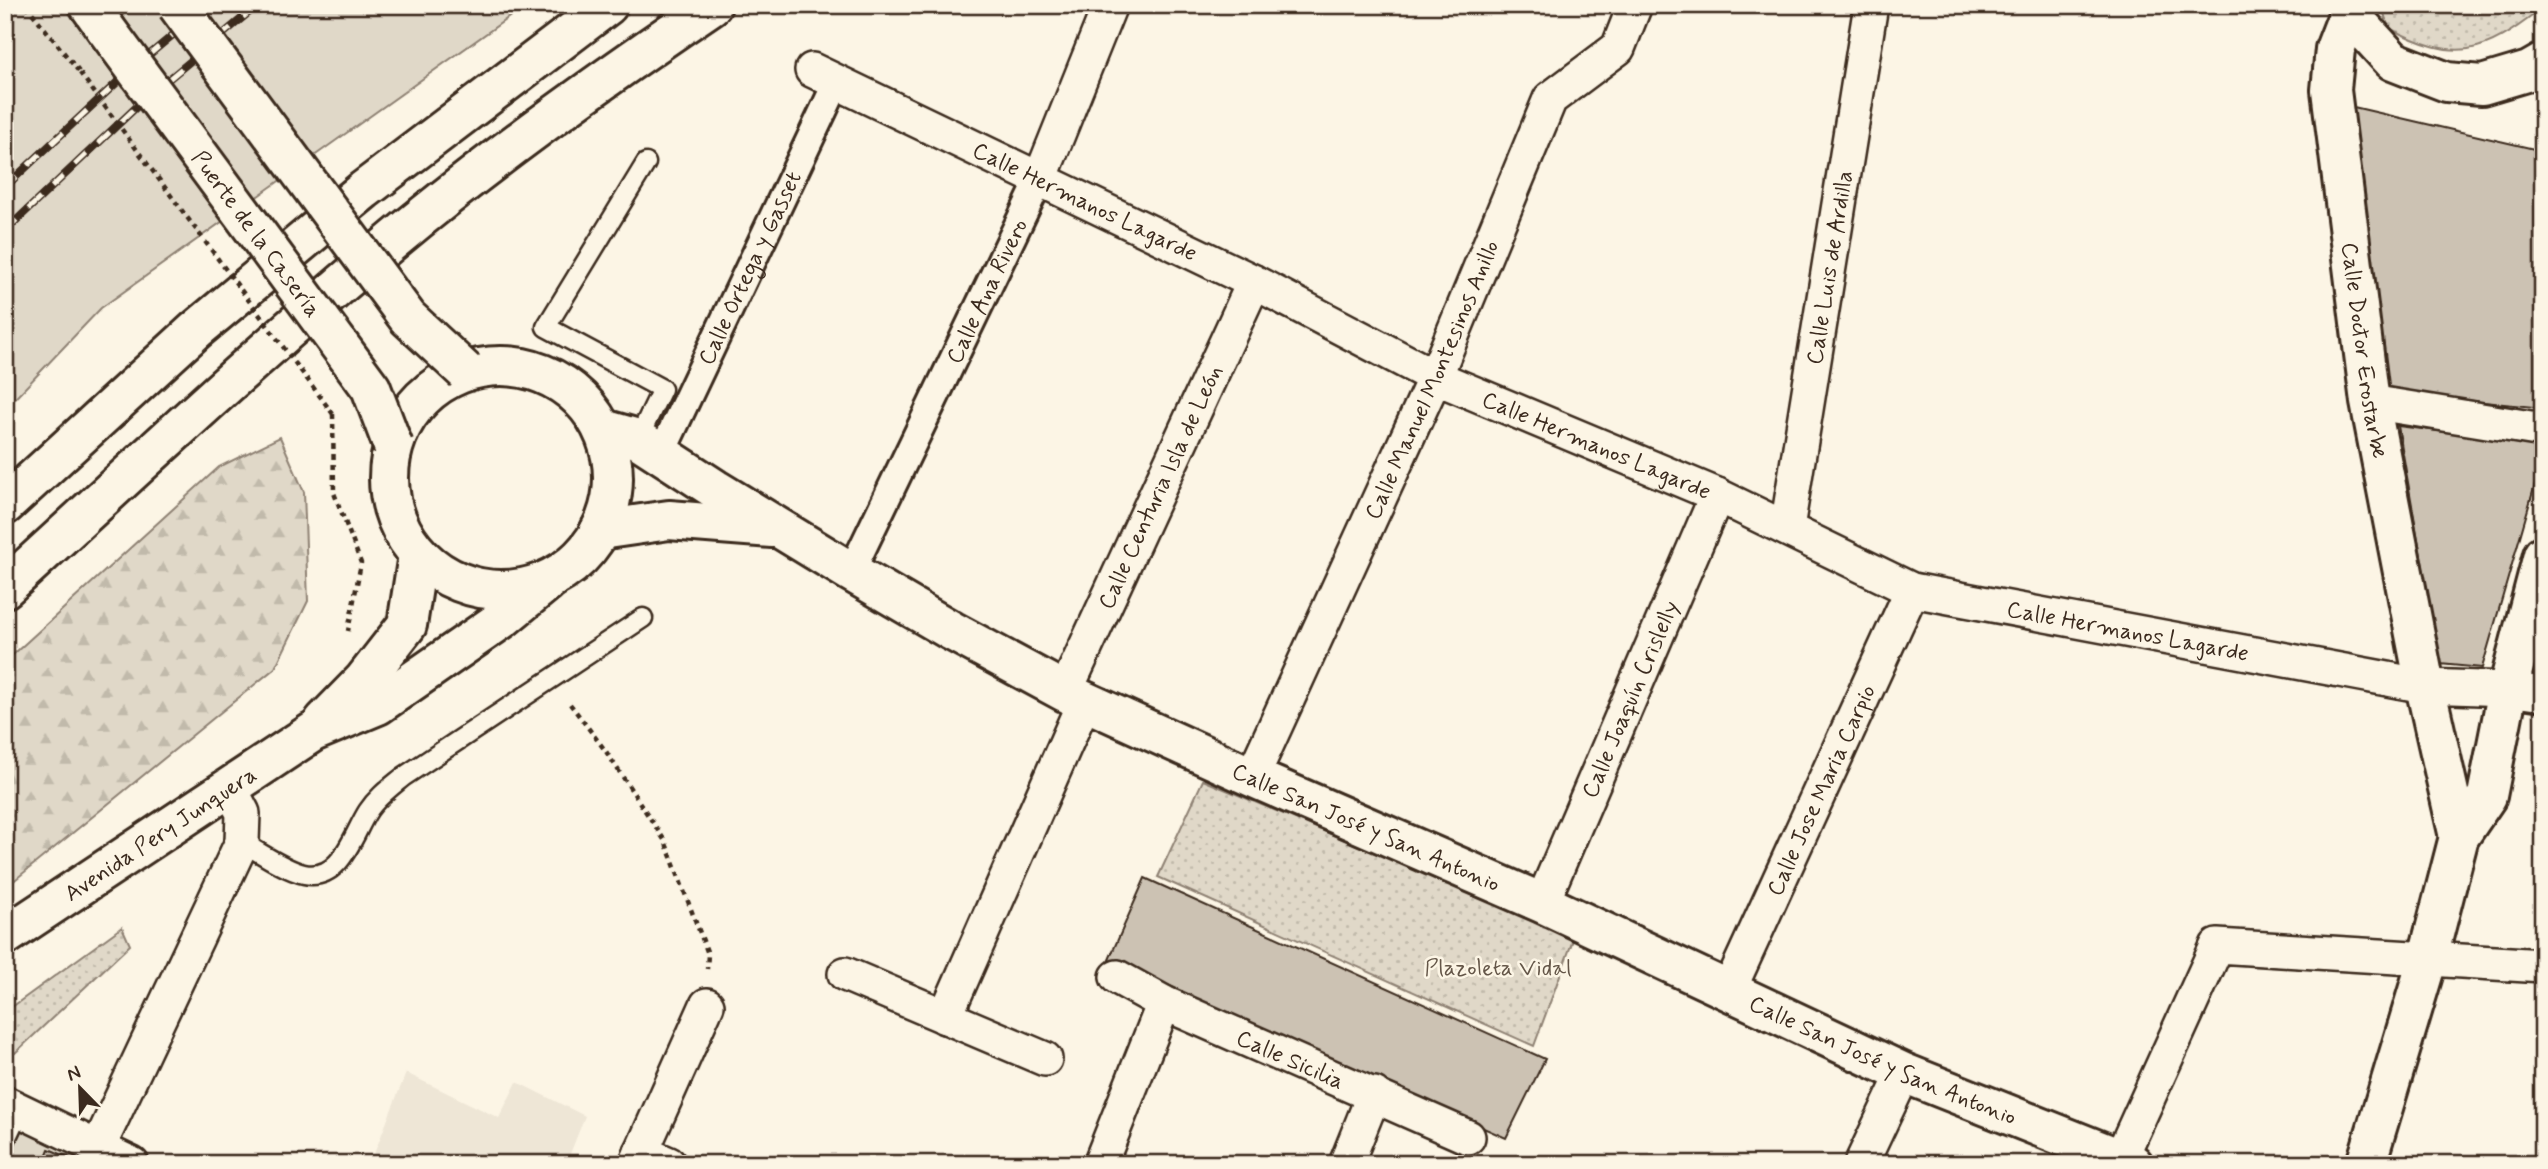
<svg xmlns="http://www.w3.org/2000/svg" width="2548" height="1169" viewBox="0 0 2548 1169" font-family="Mynerve,sans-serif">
	<defs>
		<pattern id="forest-firs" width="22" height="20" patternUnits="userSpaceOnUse" patternTransform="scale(1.75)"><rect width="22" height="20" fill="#e0d8c8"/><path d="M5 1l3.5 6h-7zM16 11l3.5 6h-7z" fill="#c1baab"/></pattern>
		<pattern id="park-dots" width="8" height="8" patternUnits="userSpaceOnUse" patternTransform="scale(1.75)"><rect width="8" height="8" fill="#e0d8c8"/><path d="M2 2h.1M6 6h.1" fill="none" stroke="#c1baab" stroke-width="1.8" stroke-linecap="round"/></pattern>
	</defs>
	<rect width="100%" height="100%" fill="#fcf5e5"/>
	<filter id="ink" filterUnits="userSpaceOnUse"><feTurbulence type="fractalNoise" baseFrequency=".0143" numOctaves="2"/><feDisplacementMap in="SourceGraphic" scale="14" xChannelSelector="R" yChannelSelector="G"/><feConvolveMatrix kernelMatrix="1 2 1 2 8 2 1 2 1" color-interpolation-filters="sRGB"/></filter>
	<g filter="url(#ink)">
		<path fill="#eee6d6" d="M 406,1073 L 499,1118 L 517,1082 L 585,1116 L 566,1164 L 370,1164 Z"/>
		<path fill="#e0d8c8" stroke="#8e8173" stroke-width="2" d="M 5,5 L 526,5 L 101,308 L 5,409 Z
			M 5,1108 L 125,1164 L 5,1164 Z"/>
		<path fill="url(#forest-firs)" stroke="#8e8173" stroke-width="2" d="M 280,437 L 304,492 L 308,601 L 275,668 L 5,888 L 5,662 L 219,467 Z"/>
		<path fill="url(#park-dots)" stroke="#8e8173" stroke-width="2" d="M 2381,5 L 2543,5 L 2543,6 L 2540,10 C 2482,55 2457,63 2389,28 Z
			M 1203,780 L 1574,937 L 1534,1046 L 1158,877 Z
			M 122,927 L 130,945 L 15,1053 L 5,1049 L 5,1012 Z"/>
		<path fill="#ccc2b3" stroke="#3b2a1e" stroke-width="2" d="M 2345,105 L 2543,151 L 2543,408 L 2386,392 Z
			M 2398,426 L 2543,444 L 2543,457 L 2482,668 L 2440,664 Z
			M 1145,878 L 1545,1059 L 1506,1138 L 1108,962 Z
			M 49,1149 L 84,1164 L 43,1164 Z"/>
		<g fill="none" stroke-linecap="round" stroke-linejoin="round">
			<g stroke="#3b2a1e" stroke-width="23">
				<path id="service" d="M 638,439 L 662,389 L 546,327 L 646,163
					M 242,842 C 259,852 285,870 304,874 C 341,882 353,834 368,811 C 377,797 391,787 403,777 L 643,618
					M 5,1141 L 20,1109"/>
			</g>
			<g stroke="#3b2a1e" stroke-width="32">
				<g id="pedestrian">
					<path id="s1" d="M 661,454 L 837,82"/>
					<path id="s2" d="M 851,572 L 1040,179"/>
				</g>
			</g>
			<g stroke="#3b2a1e" stroke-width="38">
				<g id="minor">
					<path id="s3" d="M 812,70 L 1254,282 L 1435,377 L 1717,495 L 1912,590 L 2425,686 L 2508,689 L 2543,694"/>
					<path d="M 1040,179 L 1110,5"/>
					<path d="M 2370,402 L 2543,430"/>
					<path id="s4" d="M 1787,528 L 1871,5"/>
					<path id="s5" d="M 1065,692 L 1254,282"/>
					<path id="s6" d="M 1252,777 L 1435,377 L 1550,99 L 1618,48 L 1635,5"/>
					<path id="s7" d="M 1542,903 L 1717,495"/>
					<path d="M 845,974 L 1045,1059"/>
					<path id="s8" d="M 1117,977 L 1164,1003 L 1468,1137"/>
					<path id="s9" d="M 1729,990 L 1912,590"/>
					<path d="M 945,1017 L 1085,700"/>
					<path d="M 5,1103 L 132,1164"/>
					<path d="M 98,1148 L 242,842 L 243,813 L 230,788"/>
					<path d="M 641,1152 L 669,1164"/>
					<path d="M 636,1164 L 707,1005"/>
					<path d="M 1100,1164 L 1164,1003"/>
					<path d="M 1346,1164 L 1374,1094"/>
					<path d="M 1861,1164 L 1904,1073"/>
					<path d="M 2118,1164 L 2217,946 L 2543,966"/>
				</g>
			</g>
			<g stroke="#3b2a1e" stroke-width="44">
				<g id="tertiary">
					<path d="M 89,5 L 106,29"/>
					<path id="s10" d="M 2349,5 L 2349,13 L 2335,49 L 2331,90 L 2370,402 L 2425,686 L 2459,837"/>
					<path d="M 2349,13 L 2393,61 L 2447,82 L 2482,85 L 2529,71 L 2543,63"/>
					<circle cx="501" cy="478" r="112"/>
					<path id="s11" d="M 603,429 L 638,439 L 715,489 L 851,572 L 952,631 L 1065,692 L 1252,777 L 1542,903 L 1904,1073 L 2133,1164"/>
					<path d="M 600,530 L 669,520 L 772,528"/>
					<path d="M 324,721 L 364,680 L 407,625 L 418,555"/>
					<path id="s12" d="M 5,936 L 313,732 L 378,705 L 502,619 L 547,582"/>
					<path d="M 2366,1164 L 2427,961 L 2459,837 L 2487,796 L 2508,689 L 2543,555"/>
				</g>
			</g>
			<g stroke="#3b2a1e" stroke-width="44">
				<path id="motorway" d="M 5,505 L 196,330 L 364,190 L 608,5
					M 5,588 C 134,470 262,349 396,238 C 497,154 604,78 712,5"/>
			</g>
			<path stroke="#3b2a1e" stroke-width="4.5" stroke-dasharray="5 5" stroke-linecap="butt" d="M 26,5 L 80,73
				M 333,414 L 334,493 L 361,563 L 348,631
				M 570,704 L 605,750 L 665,841 L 708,954 L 707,969"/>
			<use href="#service" stroke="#fcf5e5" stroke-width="18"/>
			<use href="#pedestrian" stroke="#fcf5e5" stroke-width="26"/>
			<use href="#minor" stroke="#fcf5e5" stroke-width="33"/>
			<use href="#tertiary" stroke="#fcf5e5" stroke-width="38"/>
			<use href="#motorway" stroke="#fcf5e5" stroke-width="38"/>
			<g stroke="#3b2a1e" stroke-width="8">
				<path id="rail" d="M 5,187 L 126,74 L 209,5
					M 5,231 L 146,98 L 258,5"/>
			</g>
			<use href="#rail" stroke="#fcf5e5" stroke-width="5" stroke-dasharray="16" stroke-linecap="butt"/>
			<g stroke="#3b2a1e" stroke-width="44" stroke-linecap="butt">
				<g id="tertiary-bridge">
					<path d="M 177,5 L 408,318 L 465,371"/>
					<path id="s13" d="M 106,29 L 371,388 L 393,446"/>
				</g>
			</g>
			<path stroke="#3b2a1e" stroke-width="4.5" stroke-dasharray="5 5" stroke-linecap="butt" d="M 80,73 L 333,414"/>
			<use href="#tertiary-bridge" stroke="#fcf5e5" stroke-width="38"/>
		</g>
	</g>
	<g text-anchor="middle" stroke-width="5" stroke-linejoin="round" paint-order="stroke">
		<g font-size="23" fill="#3b2a1e" stroke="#fcf5e5">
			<text dy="8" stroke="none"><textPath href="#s3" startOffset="303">Calle Hermanos Lagarde</textPath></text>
			<text dy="8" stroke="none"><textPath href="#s13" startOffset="254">Puerte de la Casería</textPath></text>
			<text dy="8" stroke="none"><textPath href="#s4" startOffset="264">Calle Luis de Ardilla</textPath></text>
			<text dy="8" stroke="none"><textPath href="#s1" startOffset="206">Calle Ortega y Gasset</textPath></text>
			<text dy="8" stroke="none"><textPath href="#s2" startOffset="312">Calle Ana Rivero</textPath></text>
			<text dy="8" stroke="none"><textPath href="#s10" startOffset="350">Calle Doctor Erostarbe</textPath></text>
			<text dy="8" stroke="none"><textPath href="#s6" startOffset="436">Calle Manuel Montesinos Anillo</textPath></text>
			<text dy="8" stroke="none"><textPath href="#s3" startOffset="870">Calle Hermanos Lagarde</textPath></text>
			<text dy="8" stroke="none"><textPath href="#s5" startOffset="226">Calle Centuria Isla de León</textPath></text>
			<text dy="8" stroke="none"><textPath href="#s3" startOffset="1437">Calle Hermanos Lagarde</textPath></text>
			<text dy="8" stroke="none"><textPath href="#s7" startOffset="222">Calle Joaquín Crislelly</textPath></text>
			<text dy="8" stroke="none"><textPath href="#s9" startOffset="220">Calle Jose Maria Carpio</textPath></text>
			<text dy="8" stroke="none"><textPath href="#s11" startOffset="863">Calle San José y San Antonio</textPath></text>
			<text dy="8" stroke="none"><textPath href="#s12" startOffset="186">Avenida Pery Junquera</textPath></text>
			<text dy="8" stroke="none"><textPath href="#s8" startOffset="192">Calle Sicilia</textPath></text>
			<text dy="8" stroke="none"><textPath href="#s11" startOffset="1430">Calle San José y San Antonio</textPath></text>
		</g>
		<g font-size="23" fill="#645648" stroke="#fcf5e5">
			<text x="1498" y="975">Plazoleta Vidal</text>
		</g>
	</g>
	<rect width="2548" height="1169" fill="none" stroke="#fcf5e5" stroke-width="28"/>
	<rect x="14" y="14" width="2520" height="1141" fill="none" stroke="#3b2a1e" stroke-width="2.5" filter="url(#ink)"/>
	<g transform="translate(80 1088) rotate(337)" stroke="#fcf5e5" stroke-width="5" paint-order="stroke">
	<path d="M0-5L12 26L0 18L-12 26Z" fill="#3b2a1e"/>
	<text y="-10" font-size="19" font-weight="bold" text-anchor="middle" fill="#3b2a1e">N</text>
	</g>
</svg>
